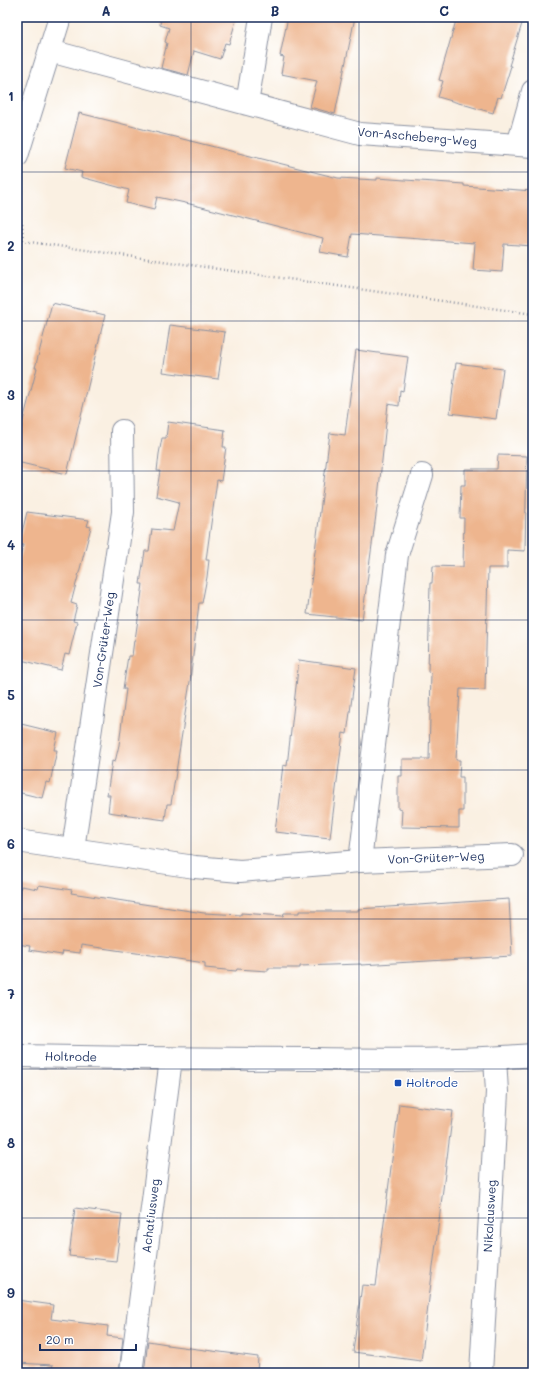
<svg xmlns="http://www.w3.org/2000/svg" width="550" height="1390" viewBox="0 0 550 1390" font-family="Mali,sans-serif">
	<rect width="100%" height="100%" fill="#fff"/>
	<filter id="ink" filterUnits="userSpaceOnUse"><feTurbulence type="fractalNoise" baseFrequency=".025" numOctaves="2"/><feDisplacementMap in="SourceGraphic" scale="8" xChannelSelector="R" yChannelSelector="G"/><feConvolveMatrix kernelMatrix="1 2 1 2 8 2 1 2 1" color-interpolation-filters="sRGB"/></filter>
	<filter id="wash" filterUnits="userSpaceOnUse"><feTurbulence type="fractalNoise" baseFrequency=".012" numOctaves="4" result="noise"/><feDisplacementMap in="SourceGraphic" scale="16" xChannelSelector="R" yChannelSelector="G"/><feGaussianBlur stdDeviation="0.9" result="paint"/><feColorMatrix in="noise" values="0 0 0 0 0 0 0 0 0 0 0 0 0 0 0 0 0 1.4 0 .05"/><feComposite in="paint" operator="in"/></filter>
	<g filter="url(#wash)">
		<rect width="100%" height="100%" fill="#faf0e2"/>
		<g id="blocks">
			<path fill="#eeb58e" d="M 161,17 L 237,17 L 229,44 L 225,43 L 220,59 L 194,51 L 188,75 L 161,68 L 167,43 L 165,42 L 169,28 L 160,25 Z
				M 288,17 L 355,17 L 335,114 L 310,107 L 317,81 L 281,74 L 284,57 L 280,56 Z
				M 457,17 L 524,17 L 509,66 L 511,66 L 501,98 L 498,97 L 493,113 L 438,97 L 443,81 L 439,80 Z
				M 79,113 L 338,178 L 377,180 L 377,178 L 405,180 L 464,184 L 464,186 L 533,191 L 533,246 L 504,244 L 502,272 L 473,270 L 475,243 L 352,234 L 348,257 L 320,252 L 323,238 L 190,204 L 157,197 L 154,210 L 126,203 L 129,190 L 81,177 L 82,172 L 65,168 Z
				M 52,303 L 105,315 L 67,474 L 17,462 L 17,443 L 37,368 L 35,368 Z
				M 170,325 L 225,332 L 218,379 L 163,372 Z
				M 356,350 L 408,357 L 403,391 L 400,390 L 399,406 L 388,404 L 377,507 L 362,620 L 307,614 L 330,433 L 345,435 Z
				M 456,363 L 503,369 L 496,419 L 450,413 Z
				M 168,422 L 225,430 L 223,447 L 226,447 L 221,481 L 217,480 L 206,560 L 209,560 L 207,577 L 202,603 L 199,603 L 190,682 L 171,804 L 167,804 L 165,820 L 108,812 L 110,795 L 107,795 L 112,761 L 115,762 L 119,745 L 126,689 L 123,689 L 128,656 L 132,656 L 134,640 L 135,640 L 143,584 L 140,584 L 145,551 L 149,551 L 152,529 L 173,531 L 179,502 L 156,496 L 160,471 L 157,471 L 159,454 L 162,438 L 166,438 Z
				M 498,455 L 527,456 L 525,551 L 507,550 L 507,568 L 488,568 L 485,690 L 460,689 L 456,760 L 460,760 L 459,777 L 463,777 L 463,811 L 459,811 L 459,828 L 401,827 L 402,810 L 398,809 L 398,776 L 402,776 L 402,759 L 429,759 L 431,673 L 428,672 L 430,583 L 432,583 L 433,566 L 463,567 L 464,518 L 460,518 L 461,485 L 465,485 L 465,469 L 497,469 Z
				M 27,512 L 89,520 L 87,526 L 91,527 L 71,603 L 77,605 L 73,621 L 77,622 L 69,655 L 65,654 L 61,670 L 17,659 L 17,569 L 23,545 L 19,544 Z
				M 299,660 L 356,668 L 347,734 L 343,733 L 330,838 L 275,832 L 283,765 L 287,766 Z
				M 17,723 L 58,733 L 54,750 L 57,750 L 50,783 L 46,782 L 42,798 L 17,792 Z
				M 39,885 L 72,890 L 71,893 L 150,905 L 204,913 L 241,915 L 241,913 L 283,916 L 284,913 L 299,913 L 299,911 L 358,911 L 358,909 L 509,899 L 512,956 L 361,965 L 361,964 L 300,966 L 300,968 L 268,968 L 268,971 L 237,969 L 236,971 L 205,968 L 205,963 L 81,945 L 80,953 L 63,951 L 62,955 L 29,950 L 30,946 L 17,944 L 17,915 L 21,886 L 38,889 Z
				M 399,1104 L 453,1111 L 421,1361 L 353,1352 L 362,1285 L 376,1286 Z
				M 75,1208 L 122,1214 L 116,1261 L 69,1256 Z
				M 17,1300 L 53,1305 L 51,1319 L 108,1326 L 107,1336 L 123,1338 L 119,1373 L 69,1373 L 69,1370 L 52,1368 L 53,1365 L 17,1363 Z
				M 148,1341 L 167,1344 L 167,1345 L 258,1357 L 257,1373 L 144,1373 Z"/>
		</g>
	</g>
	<g filter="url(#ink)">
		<use href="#blocks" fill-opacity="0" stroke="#8a90a0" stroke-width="1"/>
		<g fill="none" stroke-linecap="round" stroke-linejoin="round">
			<g stroke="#8a90a0" stroke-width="24">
				<path id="minor" d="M 50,51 L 360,134 L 533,146
					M 247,104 L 261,17
					M 518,145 L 533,91
					M 17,156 L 60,17
					M 17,841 L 195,867 L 240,871 L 360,861 L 512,855
					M 73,849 L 123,512 L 122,431
					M 360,861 L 397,555 L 422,475
					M 17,1056 C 117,1058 216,1059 316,1059 C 388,1060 461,1061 533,1055
					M 131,1373 L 171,1059
					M 481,1373 L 497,1092 L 495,1058"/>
			</g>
			<path stroke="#8a90a0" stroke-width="2.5" stroke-dasharray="1 3" stroke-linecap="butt" d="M 17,218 L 22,221 L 23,241 L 533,314"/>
			<use href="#minor" stroke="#fff" stroke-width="22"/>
		</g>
	</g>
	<path fill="none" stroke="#1b2f5e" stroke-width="1" stroke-opacity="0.55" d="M 191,17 L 191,1373M 359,17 L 359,1373M 17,172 L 533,172M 17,321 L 533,321M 17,471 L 533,471M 17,620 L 533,620M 17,770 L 533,770M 17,919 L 533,919M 17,1069 L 533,1069M 17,1218 L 533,1218"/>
	<rect fill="#1a4fb4" stroke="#fff" stroke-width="1.5" x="394" y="1079" width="8" height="8" rx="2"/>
	<g text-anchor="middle" stroke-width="3" stroke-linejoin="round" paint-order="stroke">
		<g font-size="12" fill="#1b2f5e" stroke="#fff">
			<text transform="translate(417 137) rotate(5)" y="4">Von-Ascheberg-Weg</text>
			<text transform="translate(104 640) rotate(-82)" y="4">Von-Grüter-Weg</text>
			<text transform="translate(436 858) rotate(-2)" y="4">Von-Grüter-Weg</text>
			<text transform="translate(71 1057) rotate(1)" y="4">Holtrode</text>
			<text transform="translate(151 1216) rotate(-83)" y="4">Achatiusweg</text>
			<text transform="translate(490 1216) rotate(-87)" y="4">Nikolausweg</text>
		</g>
		<g font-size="12" fill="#164399" stroke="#fff" text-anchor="start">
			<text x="406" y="1087">Holtrode</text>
		</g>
	</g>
	<rect width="550" height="1390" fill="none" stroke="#fff" stroke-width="44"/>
	<path d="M40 1344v6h96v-6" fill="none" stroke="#1b2f5e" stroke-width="2"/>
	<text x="46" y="1344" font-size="12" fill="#1b2f5e" stroke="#ffffff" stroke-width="3" paint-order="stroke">20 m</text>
	<rect x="22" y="22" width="506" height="1346" fill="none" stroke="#1b2f5e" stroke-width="1.5"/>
	<g font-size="13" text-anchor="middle" font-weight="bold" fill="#1b2f5e">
		<text x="106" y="16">A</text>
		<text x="275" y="16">B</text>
		<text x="444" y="16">C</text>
		<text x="11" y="101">1</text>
		<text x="11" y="251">2</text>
		<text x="11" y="400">3</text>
		<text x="11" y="550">4</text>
		<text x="11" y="700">5</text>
		<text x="11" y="849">6</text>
		<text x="11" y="999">7</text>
		<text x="11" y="1148">8</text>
		<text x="11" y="1298">9</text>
	</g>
</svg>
